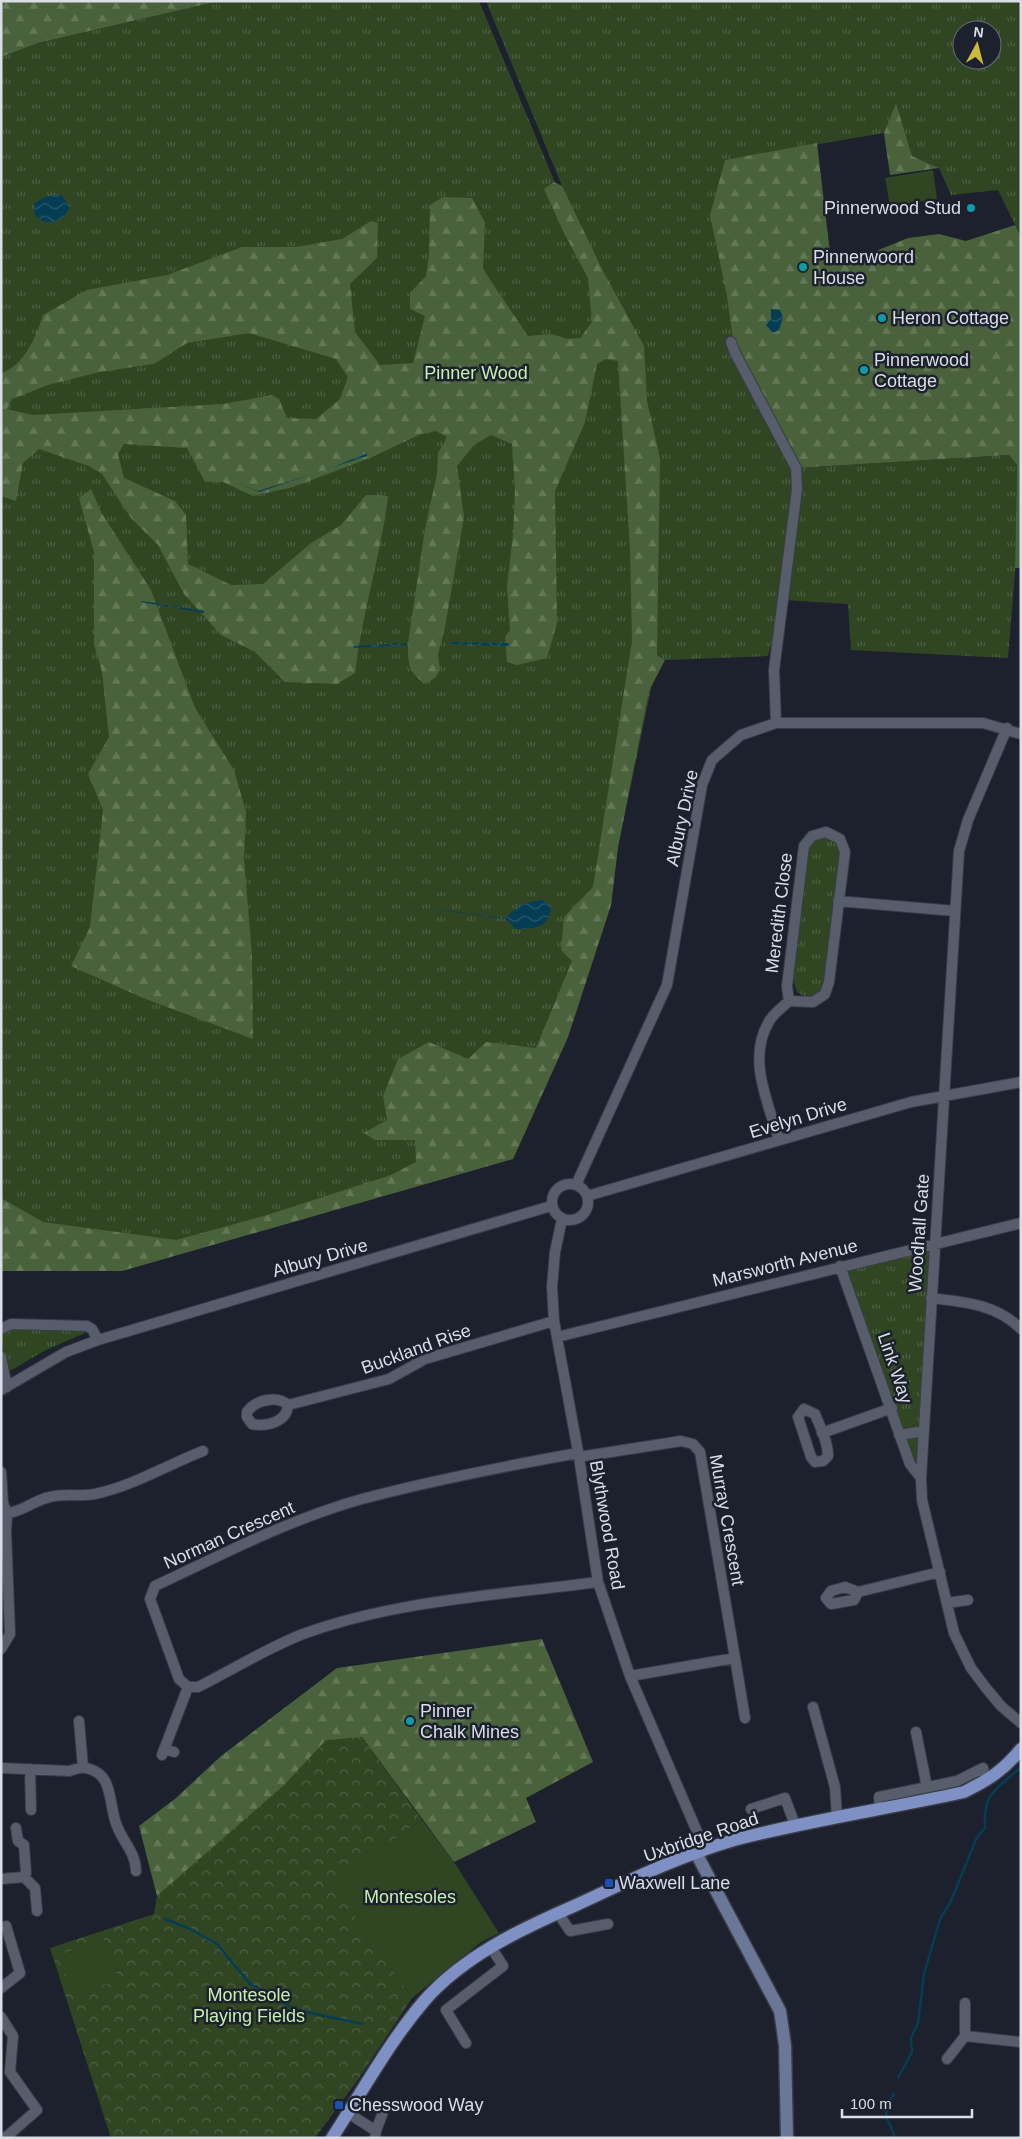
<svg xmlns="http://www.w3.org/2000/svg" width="1022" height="2139" viewBox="0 0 1022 2139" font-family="Helvetica,sans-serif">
	<defs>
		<pattern id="grass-tufts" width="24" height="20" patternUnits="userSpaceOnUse" patternTransform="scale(1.25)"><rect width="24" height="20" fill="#304623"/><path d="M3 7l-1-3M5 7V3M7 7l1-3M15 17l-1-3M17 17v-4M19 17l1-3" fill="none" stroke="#4d6043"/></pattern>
		<pattern id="forest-firs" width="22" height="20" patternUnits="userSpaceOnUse" patternTransform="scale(1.25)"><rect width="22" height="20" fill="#49623b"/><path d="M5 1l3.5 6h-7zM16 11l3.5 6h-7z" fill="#637857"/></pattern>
		<pattern id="park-crowns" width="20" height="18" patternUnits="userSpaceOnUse" patternTransform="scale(1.25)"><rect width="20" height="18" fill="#304623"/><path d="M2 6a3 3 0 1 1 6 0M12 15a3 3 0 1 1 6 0" fill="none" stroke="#4d6043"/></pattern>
		<pattern id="water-waves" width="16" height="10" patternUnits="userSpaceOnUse" patternTransform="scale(1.25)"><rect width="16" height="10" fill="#043d54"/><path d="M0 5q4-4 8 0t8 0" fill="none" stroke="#28596d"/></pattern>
	</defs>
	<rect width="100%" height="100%" fill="#1c212d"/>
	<path fill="url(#grass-tufts)" fill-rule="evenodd" d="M 219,1 L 479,1 L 556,185 L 562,186 L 486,1 L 1021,1 L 1021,237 L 998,190 L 951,195 L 939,168 L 912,156 L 896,103 L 884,133 L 725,160 L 726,291 L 732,331 L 796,468 L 1009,455 L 1017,465 L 1015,572 L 1008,658 L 851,650 L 848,604 L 784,600 L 768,656 L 665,660 L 658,655 L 618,847 L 611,905 L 568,1037 L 513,1159 L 122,1271 L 1,1271 L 1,57 L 38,43 ZM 962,30 L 992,30 L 992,60 L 962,60 Z
		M 826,836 L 836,841 L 841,851 L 824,986 L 818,994 L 807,998 L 797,992 L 792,976 L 807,848 L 814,839 Z
		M 935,1243 L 921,1478 L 840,1266 Z
		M 10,1328 L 85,1330 L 85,1333 L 44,1351 L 8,1372 L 1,1341 L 3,1331 Z"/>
	<path fill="url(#forest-firs)" fill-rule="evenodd" d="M 1,1 L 219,1 L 38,43 L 1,57 Z
		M 896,103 L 912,156 L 939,168 L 890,175 L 884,133 Z
		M 817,143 L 831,261 L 861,257 L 908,238 L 939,234 L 966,241 L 1015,225 L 1021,237 L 1021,568 L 1015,568 L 1017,465 L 1009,455 L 796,468 L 735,353 L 726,291 L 710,215 L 725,160 Z
		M 554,182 L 562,186 L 604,273 L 644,346 L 647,401 L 660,458 L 657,655 L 665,660 L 649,691 L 618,847 L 611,905 L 568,1037 L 513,1159 L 122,1271 L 1,1271 L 1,1198 L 43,1222 L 176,1240 L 264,1216 L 391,1175 L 416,1162 L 415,1140 L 375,1140 L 364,1133 L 387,1120 L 383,1096 L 398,1059 L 429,1042 L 468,1059 L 486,1042 L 536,1048 L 572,961 L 561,950 L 564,917 L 593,887 L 632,641 L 630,550 L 618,361 L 606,359 L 597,364 L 585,422 L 555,491 L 557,623 L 547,658 L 517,665 L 507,662 L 505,637 L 510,630 L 507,586 L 513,535 L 515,489 L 512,444 L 491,435 L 474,445 L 457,466 L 464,517 L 445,627 L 438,654 L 440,670 L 436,677 L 426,684 C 408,673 408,663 408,643 L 425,529 L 437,474 L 438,453 L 447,437 L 436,431 L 421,434 L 370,458 L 293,487 L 253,496 L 223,482 L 205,482 L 187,448 L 124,444 L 118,454 L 124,478 L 175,501 L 186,515 L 188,564 L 231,585 L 263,584 L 311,543 L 341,525 L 366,495 L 388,496 C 381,555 362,613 355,673 L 337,684 L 285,682 L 255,652 L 221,635 L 184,594 L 158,545 L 131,518 L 102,474 L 89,466 L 39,449 L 23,463 L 16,501 L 1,496 L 1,373 C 24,366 36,337 43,315 L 87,290 L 167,275 L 242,247 L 296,247 L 342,239 L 371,221 L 378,223 L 377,258 L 350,284 L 355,332 L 380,365 L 413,363 L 425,316 L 410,309 L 410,293 L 426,276 L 429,255 L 430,205 L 443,197 L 472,198 L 485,223 L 483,269 L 528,336 L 551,334 L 568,339 L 580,338 L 592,322 L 588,278 L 563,231 L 544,189 ZM 249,333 L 336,359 L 348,377 L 340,399 L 316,419 L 287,418 L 279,399 L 272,395 L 223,404 L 33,415 L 7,409 L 12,399 L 48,385 L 99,372 L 154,364 L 187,343 Z
		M 91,489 L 101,512 L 151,590 L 195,708 L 234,770 L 246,812 L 244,859 L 252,956 L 253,1039 L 143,998 L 71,966 L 90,927 L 103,810 L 88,774 L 109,737 L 102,672 L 94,644 L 94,552 L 79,498 Z
		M 542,1639 L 593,1762 L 526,1798 L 536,1822 L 454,1862 L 362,1737 L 274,1798 L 157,1896 L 139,1826 L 176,1798 L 221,1756 L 337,1668 Z"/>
	<path fill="url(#park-crowns)" d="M 362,1737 L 422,1820 L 332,1882 L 412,1998 L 357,2081 L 315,2138 L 111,2138 L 50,1948 L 154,1914 L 157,1896 L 284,1785 L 326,1740 Z"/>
	<path fill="#304623" d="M 933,170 L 937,199 L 890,206 L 885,178 Z
		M 422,1820 L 454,1862 L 499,1933 L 481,1942 L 412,1998 L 331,1882 Z
		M 104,1939 L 119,1979 L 73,1996 L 59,1955 Z"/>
	<path fill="url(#water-waves)" d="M 61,194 L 70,207 C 61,230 28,225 35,203 L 45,197 Z
		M 771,309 L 780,310 L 783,317 L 779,330 L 773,333 L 766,325 L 771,319 Z
		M 367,453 L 367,456 L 259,492 L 231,481 L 258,491 L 329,469 Z
		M 142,601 L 204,611 L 204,613 L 141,602 Z
		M 451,642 L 509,643 L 508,646 L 451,644 Z
		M 406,643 L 407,645 L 354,648 L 353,646 Z
		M 543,900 L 551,907 C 549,928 535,929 516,929 L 506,919 L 401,905 L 506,918 C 516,906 526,901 543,900 Z"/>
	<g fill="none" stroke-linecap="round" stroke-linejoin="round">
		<path stroke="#043d54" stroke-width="2.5" d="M 165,1919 L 188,1928 L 217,1944 L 250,1984 L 297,2010 L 362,2024
			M 898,2078 L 912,2052 L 911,2038 L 918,2023 L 924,1974 L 940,1919 L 951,1901 L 977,1837 L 985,1828 C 983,1792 996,1790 1021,1767
			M 894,2094 C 879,2120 889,2115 895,2138"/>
		<g stroke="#3a3d47" stroke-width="12">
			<path id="street" d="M 731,342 L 735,353 L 796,468 L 797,489 L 774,670 L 776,723
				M 1007,728 L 968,820 L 959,851 L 921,1478 L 922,1500 L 954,1633 L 971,1668 L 986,1688 L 1001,1706 L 1021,1723
				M 826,832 L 840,839 L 845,852 L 829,982 L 825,994 L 813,1002 L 789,1001 L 787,986 L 804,846 L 812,836 Z
				M 838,901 L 955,911
				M 779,1140 C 768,1102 746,1057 770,1020 C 774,1013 783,1007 789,1001
				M552 1202a18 18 0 1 1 36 0a18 18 0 1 1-36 0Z
				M 576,1185 L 667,985 L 702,785 L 712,760 L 741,735 L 776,723 L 983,723 L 1021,734
				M 587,1196 L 911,1102 L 1021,1082
				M 562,1219 L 555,1252 L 552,1287 L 554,1321 L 579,1457 L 598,1582 L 630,1676 L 705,1850
				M 840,1266 L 910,1464 L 921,1478
				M 931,1298 C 964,1302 996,1304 1021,1329
				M 1,1329 L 11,1324 L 87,1326 L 92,1329 L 98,1340
				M 557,1337 L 1021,1223
				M 1,1357 L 7,1387
				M 1,1390 L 66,1352 L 98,1340 L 551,1206
				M 288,1405 C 277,1395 255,1400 247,1412 L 247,1417 L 252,1424 C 267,1427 287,1422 288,1405 L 389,1379 L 425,1359 L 554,1321
				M 804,1409 L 815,1414 C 820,1427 828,1441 828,1456 L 823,1461 L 815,1462 L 811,1457 L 798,1417 Z
				M 822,1433 L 892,1408
				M 899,1435 L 924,1431
				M 578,1453 C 506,1466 433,1480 362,1499 C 290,1519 223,1554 155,1586 L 150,1599 L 179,1679 L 188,1687 L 198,1687 C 232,1670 267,1648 303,1634 C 396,1600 500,1595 598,1582
				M 579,1457 L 681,1441 L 693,1444 L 700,1452 L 735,1658 L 630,1676
				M 1,1472 L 3,1503 L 7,1513 L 6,1532 L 10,1634 L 1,1649
				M 7,1513 C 23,1512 34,1500 50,1497 C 65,1493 81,1497 95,1494 C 133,1486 167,1465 203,1451
				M 858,1592 L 845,1587 L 831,1591 L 826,1598 L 831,1604 L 854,1600 L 858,1592 L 940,1572
				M 947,1603 L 968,1600
				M 735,1658 L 745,1718
				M 813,1707 L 835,1787 L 837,1818
				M 916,1732 L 927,1787
				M 164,1749 L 174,1752
				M 162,1755 L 188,1687
				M 83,1767 C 93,1770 100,1772 105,1781 C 112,1794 111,1812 117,1826 C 123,1842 136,1853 136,1871
				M 1,1768 L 69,1771 L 83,1767 L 79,1721
				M 30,1769 L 31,1810
				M 751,1809 L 785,1798 L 795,1825
				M 880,1809 L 879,1797 L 957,1781 L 983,1768 L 986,1781
				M 16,1828 L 18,1841 L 24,1845 L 26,1873 L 24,1877
				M 24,1877 L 35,1888 L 37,1911
				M 1,1879 L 24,1877
				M 558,1913 L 570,1931 L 608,1924
				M 1,1988 L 20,1973 L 6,1926
				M 965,2003 L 965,2036 L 1021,2042
				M 1,2017 L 13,2036 L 10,2072 L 37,2110 L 5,2138
				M 466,2043 L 446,2010 L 503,1966 L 491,1947
				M 947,2059 L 965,2036
				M 348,2113 L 376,2131 L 375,2138
				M 376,2131 L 384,2109"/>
		</g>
		<g stroke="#3a3d47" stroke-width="15">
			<path id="secondary" d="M 696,1853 L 780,2011 L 785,2045 L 787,2138"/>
		</g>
		<g stroke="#3a3d47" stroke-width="15">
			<path id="primary" d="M 332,2138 C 362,2092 389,2042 425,2000 C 464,1956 521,1929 574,1906 C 626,1882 679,1856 734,1840 C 810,1820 887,1809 964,1792 C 988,1780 1003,1771 1021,1749"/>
		</g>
		<use href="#street" stroke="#575d6b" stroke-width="10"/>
		<use href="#secondary" stroke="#6b7797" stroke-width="12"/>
		<use href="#primary" stroke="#7f91c4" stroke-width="12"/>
	</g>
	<g fill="#0f9aa8" stroke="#1c212d" stroke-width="2">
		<circle cx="971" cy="208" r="5"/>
		<circle cx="803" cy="267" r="5"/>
		<circle cx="882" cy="318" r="5"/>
		<circle cx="864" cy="370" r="5"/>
		<circle cx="410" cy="1721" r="5"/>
	</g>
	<g fill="#1a4fb4" stroke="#1c212d" stroke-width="2">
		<rect x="604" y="1878" width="10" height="10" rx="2.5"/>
		<rect x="334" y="2100" width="10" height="10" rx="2.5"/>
	</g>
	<g text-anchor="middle" stroke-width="5" stroke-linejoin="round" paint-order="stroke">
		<g font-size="18" fill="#dadee6" stroke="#1c212d" text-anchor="start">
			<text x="961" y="214" text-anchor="end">Pinnerwood Stud</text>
			<text x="813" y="263">Pinnerwoord<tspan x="813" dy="21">House</tspan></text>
			<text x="892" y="324">Heron Cottage</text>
			<text x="874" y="366">Pinnerwood<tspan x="874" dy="21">Cottage</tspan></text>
			<text x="420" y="1717">Pinner<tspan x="420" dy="21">Chalk Mines</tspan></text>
			<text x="619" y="1889">Waxwell Lane</text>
			<text x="349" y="2111">Chesswood Way</text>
		</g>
		<g font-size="18" fill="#c5f0af" stroke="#1c212d">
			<text x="476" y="379">Pinner Wood</text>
			<text x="410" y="1903">Montesoles</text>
			<text x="249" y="2001">Montesole<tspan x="249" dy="21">Playing Fields</tspan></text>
		</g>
		<g font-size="18" fill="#dadee6" stroke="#1c212d">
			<text transform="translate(682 818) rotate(-78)" y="6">Albury Drive</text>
			<text transform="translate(779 913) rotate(-83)" y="6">Meredith Close</text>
			<text transform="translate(798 1118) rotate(-17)" y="6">Evelyn Drive</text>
			<text transform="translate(919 1233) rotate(-86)" y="6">Woodhall Gate</text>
			<text transform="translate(320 1258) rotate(-16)" y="6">Albury Drive</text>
			<text transform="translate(785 1263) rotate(-14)" y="6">Marsworth Avenue</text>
			<text transform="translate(416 1349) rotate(-20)" y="6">Buckland Rise</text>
			<text transform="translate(895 1368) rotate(71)" y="6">Link Way</text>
			<text transform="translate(727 1520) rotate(80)" y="6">Murray Crescent</text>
			<text transform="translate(607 1525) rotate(80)" y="6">Blythwood Road</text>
			<text transform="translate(229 1535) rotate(-24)" y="6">Norman Crescent</text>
			<text transform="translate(701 1837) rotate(-19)" y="6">Uxbridge Road</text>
		</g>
	</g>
	<rect width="1022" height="2139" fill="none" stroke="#dadee6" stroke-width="5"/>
	<g transform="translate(977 45) rotate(7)"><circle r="24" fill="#1c212d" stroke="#686d77"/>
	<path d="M0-4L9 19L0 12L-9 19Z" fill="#ccb939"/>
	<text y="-8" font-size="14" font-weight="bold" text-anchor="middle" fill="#dadee6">N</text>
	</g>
	<path d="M842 2109v8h130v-8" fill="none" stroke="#dadee6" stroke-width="2.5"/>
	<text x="850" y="2109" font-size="15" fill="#dadee6" stroke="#1c212d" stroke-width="4" paint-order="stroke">100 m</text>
</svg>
